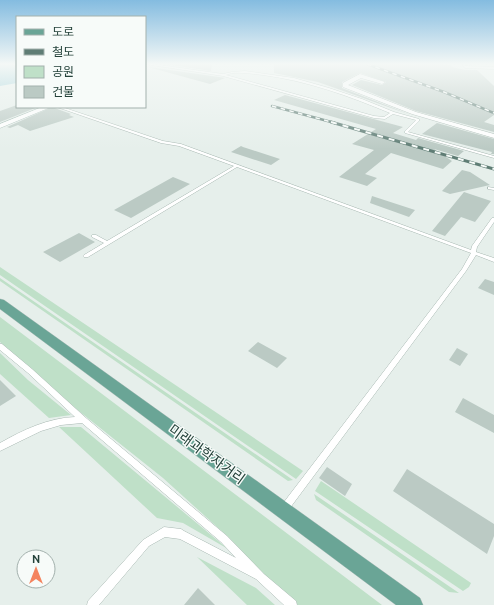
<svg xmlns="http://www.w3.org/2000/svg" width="494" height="605" viewBox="0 0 494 605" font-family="Ubuntu,'Noto Sans KR',sans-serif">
	<rect width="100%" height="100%" fill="#e6efeb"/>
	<path fill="#bfe0c8" d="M 0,267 L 303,471 L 296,479 L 0,275 Z
		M 0,278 L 293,480 L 288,481 L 0,281 Z
		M 0,317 L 382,605 L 298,605 L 272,583 L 227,536 L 163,478 L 65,400 L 0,342 Z
		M 0,353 L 28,380 L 71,415 L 49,418 L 0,374 Z
		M 59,427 L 81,427 L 228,549 L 183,523 L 157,518 Z
		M 321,481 L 471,583 L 469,587 L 463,591 L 315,491 Z
		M 314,494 L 459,593 L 449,592 L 316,500 Z
		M 197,557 L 256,588 L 275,605 L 247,605 Z"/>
	<path fill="#8ec9d4" d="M 0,64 L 17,64 L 17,83 L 0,86 Z"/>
	<path fill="#bbcac4" d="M 165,64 L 212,64 L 211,71 Z
		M 274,64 L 439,64 L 451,65 L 452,67 L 465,70 L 477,70 L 494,86 L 494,115 L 484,122 L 494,125 L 494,132 L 416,111 L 352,85 L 361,80 L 382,85 L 386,82 L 360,73 L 342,82 L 342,88 L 411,115 L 318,82 L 274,73 Z
		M 148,67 L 219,77 L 225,78 L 210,84 Z
		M 285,95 L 403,127 L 393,133 L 416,140 L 418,138 L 464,151 L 458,156 L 434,149 L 452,161 L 443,169 L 391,153 L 365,174 L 377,178 L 367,186 L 339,177 L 374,150 L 352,144 L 376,129 L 274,100 Z
		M 17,105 L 17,107 L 38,107 L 0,122 L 0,111 Z
		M 52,107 L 71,114 L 69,115 L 74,117 L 30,131 L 18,125 L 10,128 L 7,127 Z
		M 437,123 L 494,139 L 494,154 L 491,154 L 492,152 L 422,134 Z
		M 241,146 L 243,147 L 280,159 L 271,165 L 231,152 Z
		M 462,170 L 470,172 L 490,185 L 450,194 L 442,191 Z
		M 173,177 L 190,184 L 131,218 L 114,210 Z
		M 464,192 L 491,201 L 475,222 L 461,217 L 445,236 L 432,231 Z
		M 372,196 L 415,210 L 409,217 L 370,203 Z
		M 79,233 L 95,242 L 60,262 L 43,252 Z
		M 485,279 L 494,282 L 494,295 L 478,288 Z
		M 258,342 L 287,358 L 277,368 L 248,351 Z
		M 457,348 L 468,354 L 460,366 L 449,360 Z
		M 0,380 L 16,396 L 0,406 Z
		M 463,398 L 494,415 L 494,433 L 455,412 Z
		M 327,467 L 352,484 L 345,496 L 319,478 Z
		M 407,469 L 494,524 L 494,536 L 487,554 L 393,491 Z
		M 198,588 L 215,605 L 184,605 Z"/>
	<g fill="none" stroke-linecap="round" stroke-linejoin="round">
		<g stroke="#a8b8b2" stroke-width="1">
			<path id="lane" d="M 145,64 L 153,64 L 223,74 L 232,72 L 245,71 L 294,78 L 329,88 L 362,99 L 394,112 L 419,119 L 419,121 L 408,132 L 494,156 L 494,158 L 405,133 L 405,131 L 416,120 L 393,114 L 385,119 L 374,118 L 223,76 ZM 232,73 C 243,72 253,74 263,75 C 308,81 349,96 390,113 L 384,117 L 374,116 L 226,75 Z
				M 462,64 L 464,64 L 466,66 L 494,67 L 494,69 L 465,68 Z
				M 57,107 L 62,107 L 163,141 L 181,144 L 471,250 L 472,246 L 492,218 L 494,218 L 494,222 L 477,247 L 476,252 L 494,258 L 494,262 L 476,255 L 466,271 L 287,512 L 284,513 L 281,512 L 280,509 L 281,506 L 462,269 L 471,253 L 237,167 L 88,257 L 84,257 L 83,256 L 84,255 L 104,243 L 92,237 L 92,235 L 96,235 L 107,241 L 234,166 L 179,146 L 161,143 Z
				M 488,187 L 494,188 L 494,190 L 488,189 Z
				M 0,344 L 2,344 L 32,369 L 86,418 L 227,536 L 264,574 L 296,601 L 297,605 L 284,605 L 256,579 L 180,539 L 165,537 L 149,546 L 99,605 L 87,605 L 88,601 L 143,540 L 164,527 L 181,529 L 184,531 L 236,558 L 221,542 L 82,423 L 61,425 L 41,431 L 0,451 L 0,443 C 23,430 48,418 75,417 L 28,373 L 0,350 Z"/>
		</g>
		<g stroke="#a8b8b2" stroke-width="1">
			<path id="street" d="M 360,74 L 385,82 L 382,84 L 361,78 L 348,85 L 416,112 L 494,134 L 494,138 L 412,114 L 343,87 L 343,83 Z"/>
		</g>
		<g stroke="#a4bbb3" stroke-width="1">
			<path id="secondary" d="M 42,107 L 51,107 L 0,128 L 0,124 Z"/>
		</g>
		<g stroke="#c2cac8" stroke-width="1">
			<path id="primary" d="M 0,299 L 4,300 L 420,598 L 423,605 L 396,605 L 0,309 Z"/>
		</g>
		<use href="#lane" fill="#fff" fill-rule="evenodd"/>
		<use href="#street" fill="#fff" fill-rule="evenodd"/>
		<use href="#secondary" fill="#fff" fill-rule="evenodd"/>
		<use href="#primary" fill="#6aa596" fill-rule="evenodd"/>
		<g stroke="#5f7d75" stroke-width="2.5">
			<path id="rail-far1" d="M 367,64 L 444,92 L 494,113
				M 272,106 L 335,123"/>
		</g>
		<g stroke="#5f7d75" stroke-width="3">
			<path id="rail" d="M 331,122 L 494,169"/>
		</g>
		<use href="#rail-far1" stroke="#f7fbf9" stroke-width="1.5" stroke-dasharray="4.5" stroke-linecap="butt"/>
		<use href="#rail" stroke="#f7fbf9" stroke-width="2" stroke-dasharray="6" stroke-linecap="butt"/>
	</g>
	<linearGradient id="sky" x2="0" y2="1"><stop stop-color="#84bce0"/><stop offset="0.43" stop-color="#f4f8f6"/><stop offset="1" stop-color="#f4f8f6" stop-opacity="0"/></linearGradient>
	<rect width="494" height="149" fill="url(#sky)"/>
	<g text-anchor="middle" stroke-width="3" stroke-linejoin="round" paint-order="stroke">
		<g font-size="14" fill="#24423a" stroke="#f7fbf9">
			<text transform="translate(207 454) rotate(36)" y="5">미래과학자거리</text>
		</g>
	</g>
	<rect x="16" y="16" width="130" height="92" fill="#f7fbf9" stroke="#a3b1ad"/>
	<rect x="24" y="29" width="20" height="6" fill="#6aa596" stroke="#a3b1ad"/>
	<text x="52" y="36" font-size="12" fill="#24423a">도로</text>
	<rect x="24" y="49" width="20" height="6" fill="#5f7d75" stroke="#a3b1ad"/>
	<text x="52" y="56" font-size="12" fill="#24423a">철도</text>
	<rect x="24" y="66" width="20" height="12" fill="#bfe0c8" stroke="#a3b1ad"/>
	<text x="52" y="76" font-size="12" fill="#24423a">공원</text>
	<rect x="24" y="86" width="20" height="12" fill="#bbcac4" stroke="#a3b1ad"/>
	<text x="52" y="96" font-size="12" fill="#24423a">건물</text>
	<g transform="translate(36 569)"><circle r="19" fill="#f7fbf9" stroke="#a3b1ad"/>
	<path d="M0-3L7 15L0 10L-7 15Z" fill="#f4845f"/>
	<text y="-6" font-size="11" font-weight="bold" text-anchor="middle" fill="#24423a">N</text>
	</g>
</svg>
